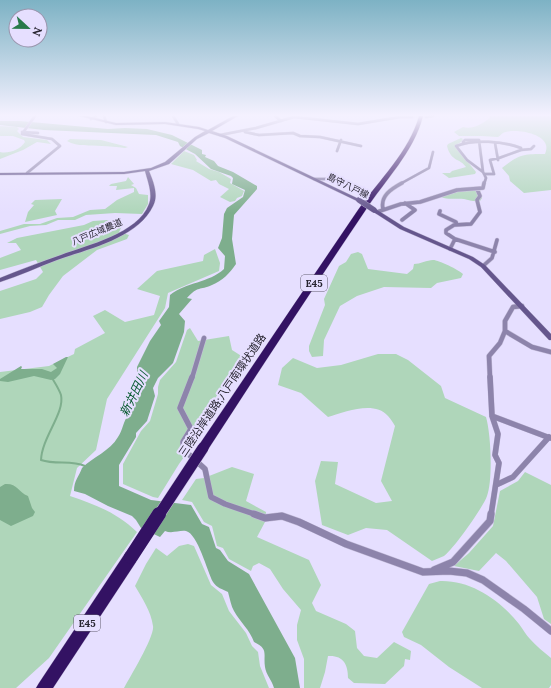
<svg xmlns="http://www.w3.org/2000/svg" width="551" height="688" viewBox="0 0 551 688" font-family="Lora,'Noto Sans JP',serif">
	<rect width="100%" height="100%" fill="#e6dfff"/>
	<path fill="#afd6ba" d="M 489,116 L 551,116 L 551,190 L 524,193 L 510,181 L 509,176 L 502,168 C 520,154 523,154 545,154 C 546,151 547,148 546,145 C 543,133 516,129 506,132 C 503,132 501,135 498,137 L 482,136 L 459,136 L 454,132 L 463,127 C 472,130 482,124 490,118 Z
		M 0,126 L 17,127 L 19,129 L 17,131 L 23,137 L 47,140 L 51,144 L 37,142 L 23,150 L 0,159 L 0,152 C 8,154 20,150 25,142 L 24,140 L 13,136 L 0,136 Z
		M 461,138 L 463,139 L 461,142 L 455,146 L 476,172 L 475,174 L 449,178 L 442,173 L 450,173 L 452,171 L 466,167 C 460,158 451,162 447,146 L 448,144 Z
		M 70,139 L 101,140 L 128,147 L 125,148 C 117,147 109,146 102,146 C 90,145 78,147 67,141 Z
		M 184,151 L 194,155 L 197,160 L 196,161 L 209,169 L 219,172 L 231,179 L 230,183 L 244,191 L 242,196 L 237,198 L 235,201 L 230,202 L 220,197 L 229,189 L 219,184 L 216,180 L 211,181 L 193,170 L 171,164 Z
		M 128,177 L 134,184 L 131,185 L 136,188 L 139,194 L 148,195 L 148,204 L 142,214 L 115,213 L 86,215 L 75,220 L 58,220 L 46,225 L 30,226 L 0,234 L 0,231 L 24,224 L 40,224 L 57,218 L 73,217 L 90,210 L 105,209 L 117,200 L 134,192 L 134,188 L 116,190 L 117,186 L 109,186 L 111,184 L 126,181 Z
		M 464,190 L 480,190 L 482,198 L 480,201 C 474,202 469,200 464,199 C 456,198 448,200 441,197 Z
		M 62,199 L 55,211 L 57,215 L 25,222 L 28,212 L 34,205 L 31,204 L 35,200 Z
		M 108,220 L 122,226 L 119,232 L 129,235 L 127,239 L 97,250 L 63,276 L 49,295 L 42,307 L 30,312 L 0,319 L 0,291 L 36,279 L 43,272 L 36,260 L 0,270 L 0,258 L 21,250 L 16,243 L 7,243 L 17,238 L 84,225 L 93,221 Z
		M 215,249 L 220,263 L 219,271 L 168,293 L 165,308 L 107,399 L 96,450 L 77,468 L 70,496 C 96,505 116,512 137,532 L 49,658 L 16,688 L 0,688 L 0,372 L 49,366 L 74,354 L 75,349 L 105,333 L 93,316 L 105,310 L 125,322 L 154,315 L 160,296 L 137,289 L 157,271 L 203,261 L 204,255 Z
		M 358,252 L 362,254 L 368,269 L 407,274 L 413,269 L 414,264 C 420,264 427,260 433,260 C 439,260 459,270 463,274 L 461,278 L 437,283 L 431,288 L 384,287 L 357,296 L 340,306 L 324,340 L 323,356 L 312,357 L 309,351 L 309,346 L 325,305 L 324,299 L 339,266 L 346,262 L 351,254 Z
		M 190,328 L 198,341 L 229,336 L 232,350 L 243,357 L 241,368 L 230,385 L 224,387 L 211,403 L 194,443 L 179,464 L 158,498 L 153,497 L 123,484 L 123,464 L 141,431 L 150,421 L 158,394 L 158,387 L 160,380 L 176,362 L 187,330 Z
		M 378,354 L 396,354 L 408,360 L 441,386 L 445,398 L 486,417 C 491,434 493,480 487,496 C 484,506 452,551 444,556 C 440,558 436,559 432,561 L 387,530 L 366,528 L 348,535 L 322,525 L 315,481 L 321,461 L 338,462 L 335,484 L 376,503 L 392,501 L 381,481 L 395,426 C 393,423 391,419 388,416 C 374,400 345,412 328,417 L 301,393 L 278,385 L 282,368 L 293,358 L 317,368 L 341,365 Z
		M 232,467 L 254,474 L 246,501 L 266,512 L 265,522 L 257,537 L 309,560 L 321,585 L 312,603 L 316,611 L 346,624 L 355,631 L 357,648 L 364,656 L 377,658 L 394,642 L 411,651 L 410,660 L 405,659 L 404,666 L 385,684 L 354,683 L 348,678 C 348,664 343,655 328,656 L 325,672 L 320,688 L 304,688 L 304,659 L 297,640 L 297,625 L 301,610 L 283,589 L 270,569 L 259,563 L 253,566 L 251,571 L 229,559 L 223,548 L 217,546 L 212,526 L 204,522 L 192,502 L 182,500 L 196,479 L 204,478 Z
		M 525,472 L 551,485 L 551,624 L 544,619 L 537,597 L 506,561 L 496,553 L 479,571 L 454,566 L 469,553 L 493,526 L 500,491 L 518,481 Z
		M 188,544 L 194,546 L 211,585 L 222,594 L 229,611 L 246,633 L 252,646 L 258,652 L 260,666 L 269,688 L 124,688 C 130,677 155,636 153,626 C 151,611 142,598 135,586 L 146,564 L 156,548 L 167,556 L 179,546 Z
		M 440,581 C 471,580 500,600 519,624 C 523,629 526,635 530,639 C 536,646 544,652 551,658 L 551,685 L 549,688 L 482,688 L 449,667 L 421,645 L 404,637 L 402,632 L 429,584 Z"/>
	<path fill="#7eae8d" d="M 0,121 L 20,121 L 108,129 L 125,128 L 147,129 L 172,135 L 202,150 L 202,154 L 206,155 L 205,157 L 214,161 L 218,166 L 233,172 L 257,186 L 257,189 L 234,215 L 232,239 L 236,264 C 230,273 222,281 212,285 C 199,291 199,285 187,298 L 192,299 L 179,314 L 185,321 L 184,332 L 173,363 L 158,378 L 153,388 L 155,396 L 147,421 L 136,433 L 136,437 L 119,465 L 119,486 L 151,500 L 191,505 L 202,524 L 209,527 L 216,548 L 220,550 L 228,561 L 249,574 L 295,658 L 300,688 L 274,688 C 272,680 266,675 265,667 C 263,654 269,649 254,642 C 250,630 240,622 234,611 C 231,606 230,599 228,592 C 222,589 217,588 213,582 C 207,571 198,534 186,531 C 179,530 172,534 165,531 L 160,537 L 141,528 L 136,520 L 132,516 L 108,506 L 85,494 L 74,491 C 74,480 79,477 82,468 C 93,457 110,451 118,437 C 123,430 123,421 129,414 L 128,406 L 131,402 L 135,390 C 135,384 132,382 137,377 L 137,367 L 150,341 L 161,325 L 159,321 L 169,307 L 170,295 C 186,282 209,283 224,269 L 225,256 L 218,248 L 222,238 L 224,214 L 227,208 L 243,197 L 245,190 L 232,184 L 233,178 L 231,176 L 211,169 L 195,154 L 180,146 L 178,142 L 156,135 L 44,130 L 0,125 Z
		M 66,357 L 68,357 L 60,374 L 55,379 L 51,380 L 34,376 L 8,382 L 0,381 L 0,379 L 21,366 L 22,367 L 21,369 L 42,369 L 51,372 L 57,368 L 53,364 Z
		M 5,484 C 17,483 18,492 28,496 L 32,508 L 35,512 L 33,516 L 11,526 L 0,520 L 0,487 Z"/>
	<g fill="none" stroke-linecap="round" stroke-linejoin="round">
		<path stroke="#7eae8d" stroke-width="2" d="M 52,378 C 55,383 59,389 61,395 C 65,413 42,437 41,460 C 56,465 71,460 85,466"/>
		<path stroke="#c0bad6" stroke-width="2.5" stroke-dasharray="2.5 1.5" stroke-linecap="butt" d="M 412,117 L 426,117"/>
		<g stroke="#c4bdda" stroke-width="3">
			<path id="street-far4" d="M 104,116 L 106,122
				M 173,116 L 178,124
				M 275,116 L 281,121
				M 426,117 L 433,116
				M 91,119 L 96,116
				M 22,132 L 38,133
				M 245,132 L 259,135 L 293,133 L 300,136 L 320,137 L 361,146
				M 220,135 L 256,128 L 294,117 L 358,124 L 400,117 L 412,117
				M 463,142 L 465,140 L 479,140 L 483,172 L 486,178 L 484,184
				M 495,143 L 498,160
				M 521,150 L 531,149 L 534,146
				M 337,151 L 341,140
				M 483,172 L 467,160 L 456,146 C 474,139 503,141 521,148 L 521,150 L 499,158 L 490,160 L 494,174 L 484,174
				M 27,173 L 60,146 L 52,139 L 22,134 L 35,116
				M 314,179 L 338,179
				M 400,184 L 429,168 L 433,152"/>
		</g>
		<g stroke="#c4bdda" stroke-width="4.5">
			<path id="street-far3" d="M 383,209 C 380,196 391,189 402,183
				M 440,211 L 439,214 L 456,222 L 457,225
				M 377,212 L 401,204 L 420,202 L 457,190 L 483,188 L 484,183
				M 402,220 L 415,210 L 405,203
				M 455,239 L 495,252
				M 450,249 L 455,239 L 446,233 L 446,230 L 454,225 L 471,224 L 480,212 L 477,200 L 480,196 L 477,189
				M 483,266 L 492,258 L 497,240"/>
		</g>
		<g stroke="#c4bdda" stroke-width="5.5">
			<path id="street-far2" d="M 505,331 L 532,347 L 551,352
				M 192,378 L 204,338
				M 490,378 L 489,356 L 500,343 L 505,331 L 505,321 L 513,307 L 522,306"/>
		</g>
		<g stroke="#c4bdda" stroke-width="6">
			<path id="street-far1" d="M 192,377 L 180,408 L 191,429 L 183,442 L 184,450 L 205,469 L 211,497 L 225,504 L 257,515
				M 490,377 L 492,416 L 498,434 L 495,455 L 499,463 L 491,515
				M 492,416 L 550,438
				M 496,485 L 513,477 L 549,437"/>
		</g>
		<g stroke="#c4bdda" stroke-width="8">
			<path id="street" d="M 254,514 L 265,518 L 282,516 L 299,522 L 346,544 L 423,572 L 449,571 L 467,573 L 483,580 L 524,609 L 551,631
				M 434,570 L 453,562 L 490,521 L 491,514"/>
		</g>
		<g stroke="#c4bdda" stroke-width="1">
			<path id="secondary" d="M 79,116 L 87,116 L 116,123 L 165,122 L 199,127 L 208,130 L 233,116 L 238,116 L 212,131 L 227,136 L 361,200 L 357,201 L 225,138 L 209,133 L 197,139 L 169,164 L 149,171 C 153,181 159,195 153,206 C 138,238 88,249 57,260 C 38,267 19,276 0,282 L 0,278 C 20,270 40,262 61,255 C 87,245 138,234 149,204 C 153,194 148,182 145,171 L 124,174 L 0,175 L 0,173 L 124,172 L 151,168 L 165,162 L 195,137 L 205,131 L 198,129 L 165,124 L 116,125 Z
				M 374,208 L 404,227 L 473,257 L 485,265 L 551,334 L 551,340 L 549,340 L 481,267 L 469,259 L 400,229 L 372,211 L 371,210 Z"/>
		</g>
		<g stroke="#c4bdda" stroke-width="1">
			<path id="highway" d="M 419,116 L 423,116 C 414,152 385,180 365,211 C 311,291 259,371 207,451 L 203,453 L 199,451 L 198,448 L 199,445 C 252,367 305,288 358,210 C 379,180 409,152 419,116 Z
				M 131,551 L 136,552 L 137,557 L 136,562 L 53,688 L 36,688 L 39,683 L 126,552 Z"/>
		</g>
		<use href="#street-far4" stroke="#8d84ab" stroke-width="2.5"/>
		<use href="#street-far3" stroke="#8d84ab" stroke-width="3.5"/>
		<use href="#street-far2" stroke="#8d84ab" stroke-width="4.5"/>
		<use href="#street-far1" stroke="#8d84ab" stroke-width="5.5"/>
		<use href="#street" stroke="#8d84ab" stroke-width="7"/>
		<use href="#secondary" fill="#65568d" fill-rule="evenodd"/>
		<use href="#highway" fill="#331263" fill-rule="evenodd"/>
		<g stroke="#c4bdda" stroke-width="6" stroke-linecap="butt">
			<path id="secondary-bridge" d="M 359,200 L 374,210"/>
		</g>
		<g stroke="#c4bdda" stroke-width="12" stroke-linecap="butt">
			<path id="highway-bridge-far1" d="M 159,515 L 203,448"/>
		</g>
		<g stroke="#c4bdda" stroke-width="14" stroke-linecap="butt">
			<path id="highway-bridge" d="M 131,557 L 159,514"/>
		</g>
		<use href="#secondary-bridge" stroke="#65568d" stroke-width="5.5"/>
		<use href="#highway-bridge-far1" stroke="#331263" stroke-width="11"/>
		<use href="#highway-bridge" stroke="#331263" stroke-width="14"/>
	</g>
	<linearGradient id="sky" x2="0" y2="1"><stop stop-color="#7db2c4"/><stop offset="0.54" stop-color="#f4f1ff"/><stop offset="1" stop-color="#f4f1ff" stop-opacity="0"/></linearGradient>
	<rect width="551" height="213" fill="url(#sky)"/>
	<g text-anchor="middle" stroke-width="4" stroke-linejoin="round" paint-order="stroke">
		<g font-size="9" fill="#272430" stroke="#e6dfff">
			<text transform="translate(348 186) rotate(26)" y="3">島守八戸線</text>
			<text transform="translate(97 232) rotate(-23)" y="3">八戸広域農道</text>
		</g>
		<g fill="#e6dfff" stroke="#605c6e" stroke-width="1">
			<rect x="301" y="275" width="26" height="16" rx="3"/>
			<rect x="74" y="615" width="26" height="16" rx="3"/>
		</g>
		<g font-size="10" font-weight="bold" fill="#272430">
			<text x="314" y="287">E45</text>
			<text x="87" y="627">E45</text>
		</g>
		<g font-size="11" fill="#272430" stroke="#e6dfff">
			<text transform="translate(222 395) rotate(-56)" y="4">三陸沿岸道路;八戸南環状道路</text>
		</g>
		<g font-size="12" font-style="italic" fill="#0a5b32" stroke="#e6dfff">
			<text transform="translate(134 394) rotate(-64)" y="4">新井田川</text>
		</g>
	</g>
	<g transform="translate(28 28) rotate(112)"><circle r="19" fill="#e6dfff" stroke="#9a94ac"/>
	<path d="M0-3L7 15L0 10L-7 15Z" fill="#28794a"/>
	<text y="-6" font-size="11" font-weight="bold" text-anchor="middle" fill="#272430">N</text>
	</g>
</svg>
